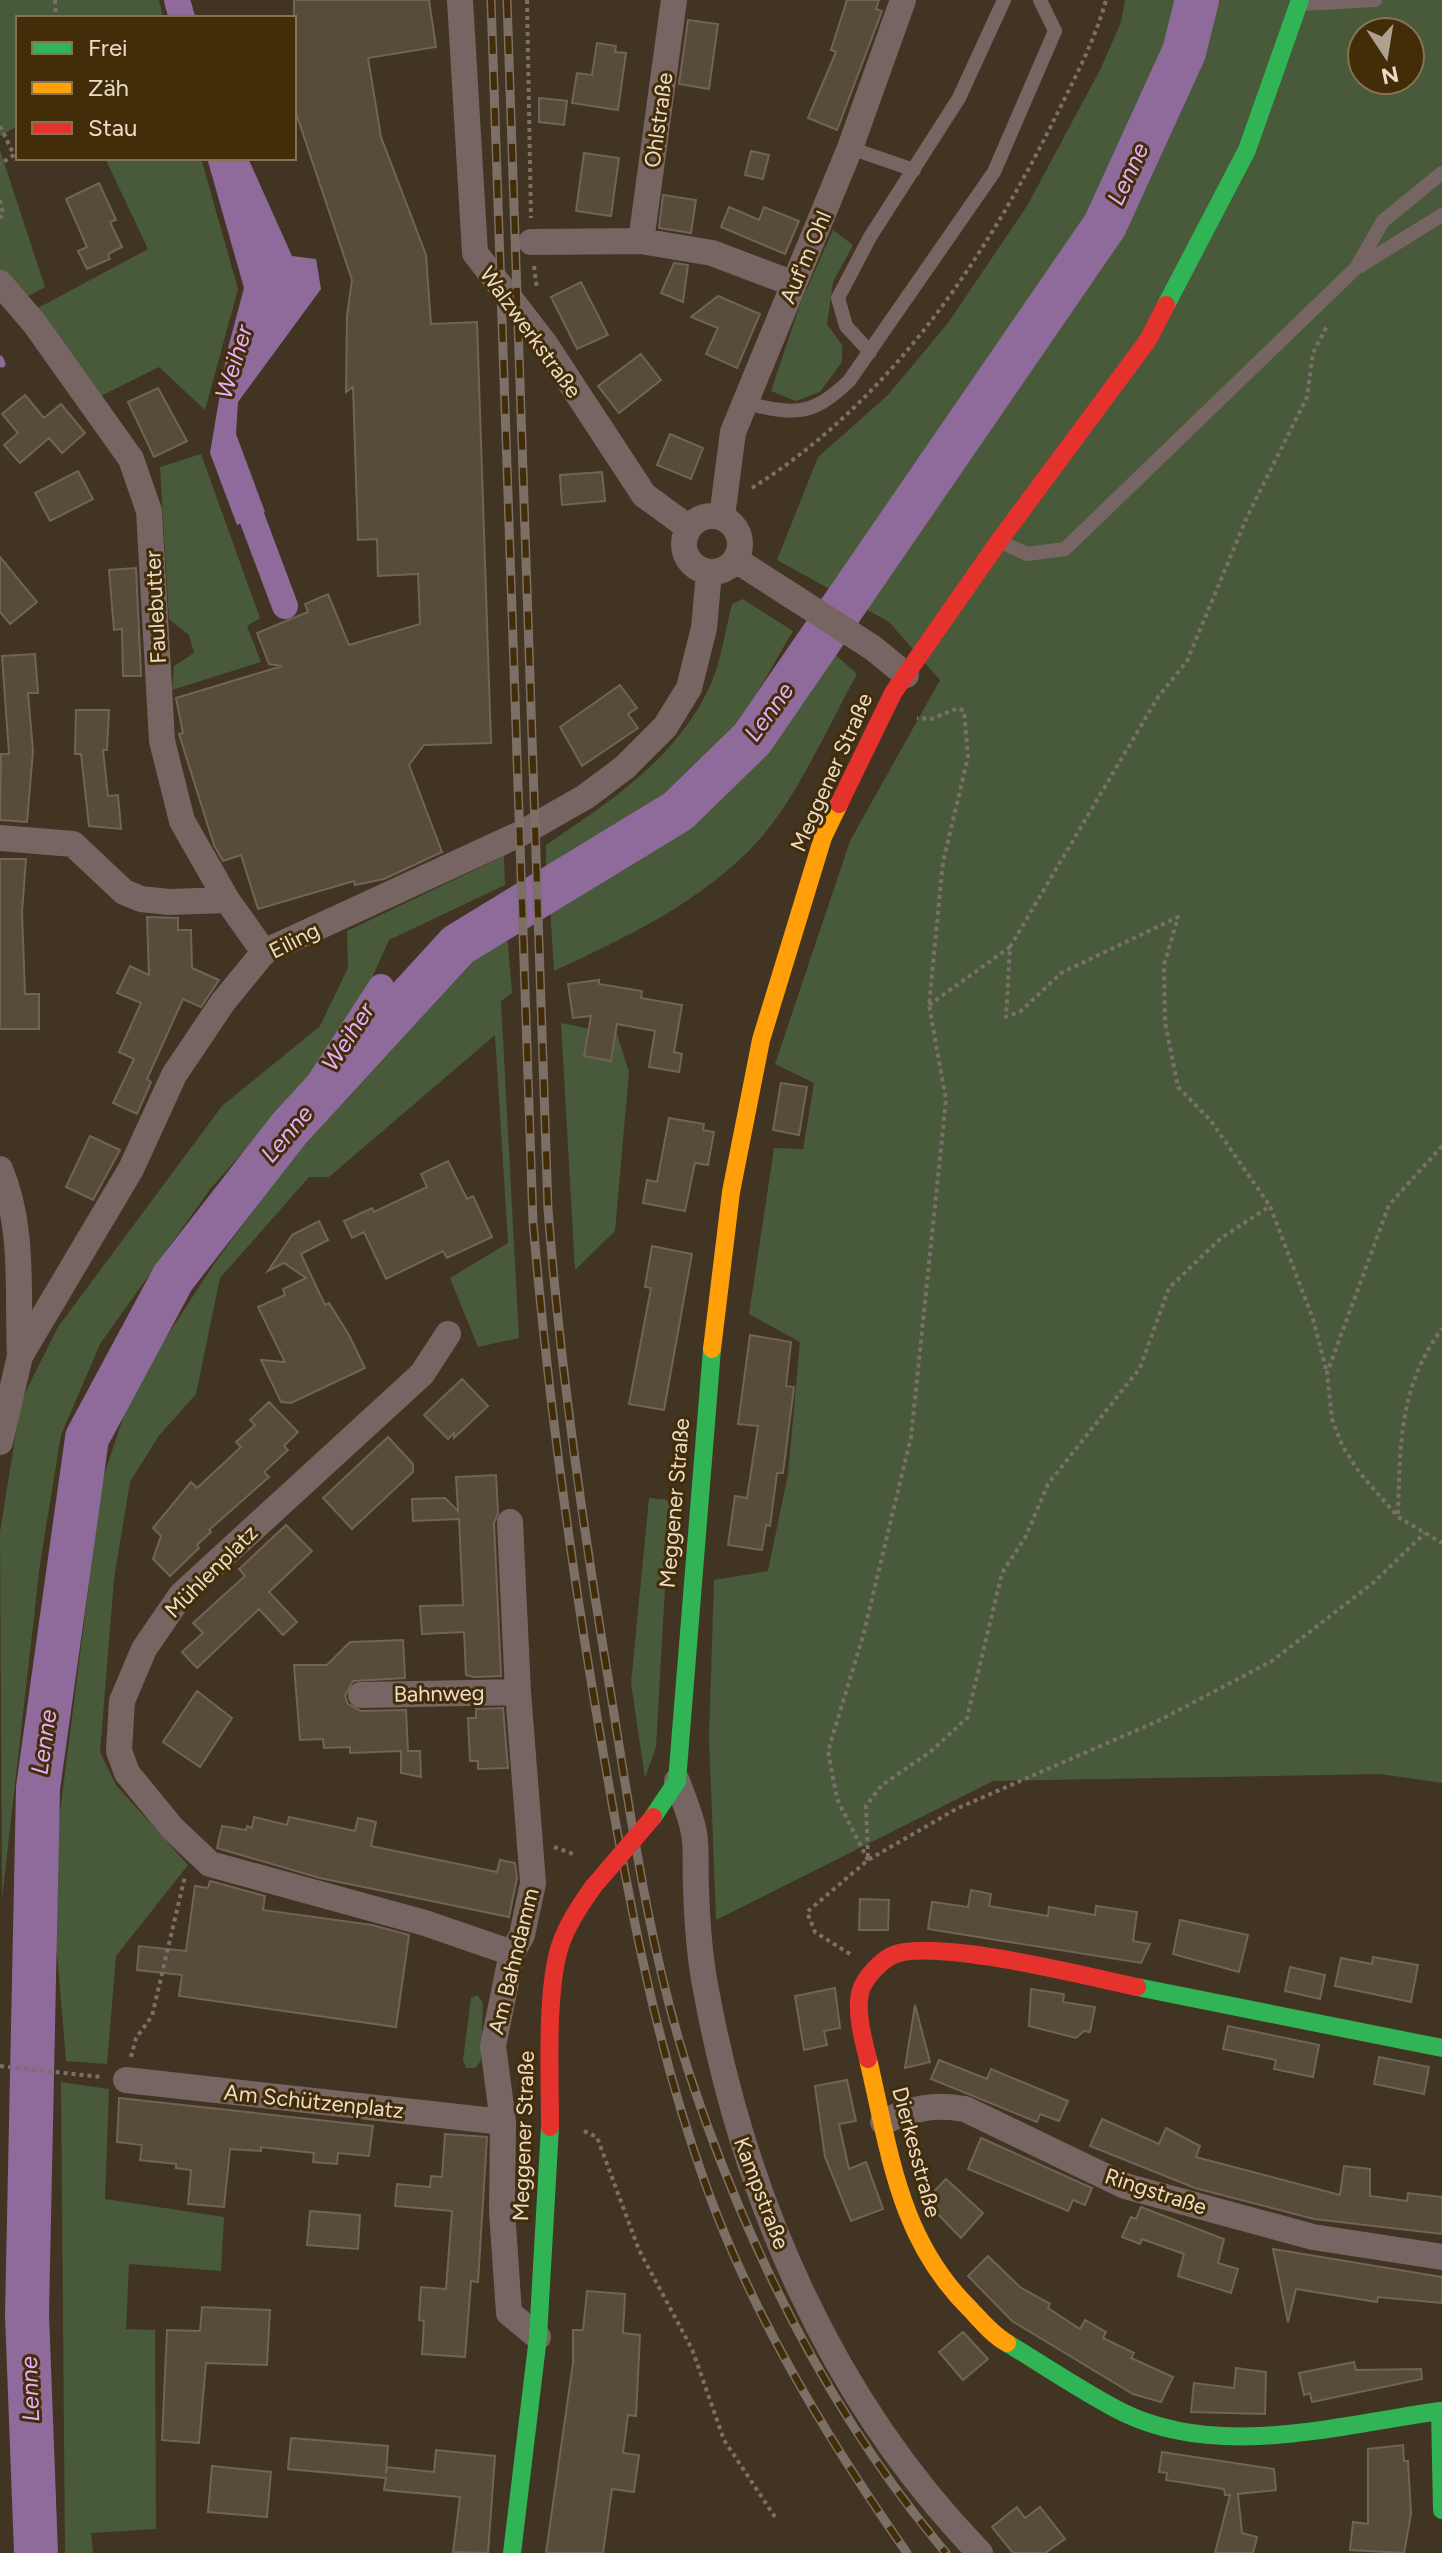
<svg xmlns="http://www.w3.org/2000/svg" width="1442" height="2553" viewBox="0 0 1442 2553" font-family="Figtree,sans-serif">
	<rect width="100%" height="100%" fill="#413422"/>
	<path fill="#485a39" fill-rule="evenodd" d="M 0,0 L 159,0 L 163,18 L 18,18 L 18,126 L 0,136 Z
		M 1125,0 L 1442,0 L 1442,1783 L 1380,1774 L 993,1781 L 716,1920 L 709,1737 L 714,1580 L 768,1571 L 788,1474 L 800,1342 L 749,1314 L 774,1148 L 803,1149 L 814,1083 L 775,1064 L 850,841 L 940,680 L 889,622 L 777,560 L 818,457 L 888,395 L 948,323 L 1027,206 L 1101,68 L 1121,22 ZM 1362,32 L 1410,32 L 1410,80 L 1362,80 Z
		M 0,150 L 45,287 L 26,297 L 0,270 Z
		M 105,158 L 201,158 L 238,289 L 205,410 L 159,367 L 97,398 L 38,308 L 148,249 Z
		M 833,230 L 853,245 L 833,282 L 827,324 L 842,345 L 842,362 L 820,392 L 796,401 L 771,391 L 801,302 Z
		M 201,454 L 260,618 L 247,626 L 261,662 L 172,690 L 174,666 L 194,653 L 189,635 L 169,619 L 160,467 Z
		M 743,599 L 793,631 C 774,662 757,697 735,725 C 685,789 614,830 546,871 L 546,845 C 610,801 675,760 709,688 C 721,663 725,631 732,604 Z
		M 828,648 L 857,674 C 830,723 795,801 758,841 C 702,902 627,937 554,971 L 550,906 C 640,853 710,815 776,732 C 796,707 811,676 828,648 Z
		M 504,856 L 505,885 L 389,940 L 357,1011 L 314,1072 L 211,1188 L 100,1344 L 61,1435 L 40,1564 L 2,1899 L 0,1532 L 21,1401 L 58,1327 L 222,1106 L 320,1026 L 348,968 L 347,931 Z
		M 507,933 L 512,993 L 501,1001 L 519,1338 L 478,1347 L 450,1278 L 508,1243 L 495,1035 L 329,1177 L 309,1177 L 220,1278 L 196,1394 L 158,1437 L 130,1482 L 114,1579 L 100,1752 L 116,1785 L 188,1865 L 116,1956 L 107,2064 L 66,2061 L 51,1883 L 102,1481 L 133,1388 L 214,1264 L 289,1162 L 458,969 Z
		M 561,1023 L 617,1034 L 629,1072 L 615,1231 L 575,1270 Z
		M 649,1498 L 670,1500 L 656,1747 L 645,1778 L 631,1683 Z
		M 477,1995 L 483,2003 L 481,2061 L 475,2068 L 466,2068 L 463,2060 L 471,1998 Z
		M 61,2082 L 109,2089 L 105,2199 L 224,2217 L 221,2271 L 129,2264 L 126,2329 L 155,2330 L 156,2529 L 91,2533 L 93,2553 L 65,2553 Z"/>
	<path fill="#8e6b9b" d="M 207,158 L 248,158 L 292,256 L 316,259 L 321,289 L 238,402 L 236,434 L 265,512 L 237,525 L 210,453 L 227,352 L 244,288 Z"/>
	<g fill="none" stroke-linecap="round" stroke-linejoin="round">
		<path stroke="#8e6b9b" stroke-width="7" d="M 0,359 L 2,364"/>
		<path stroke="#8e6b9b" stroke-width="26" d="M 177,0 L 182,18
			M 240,486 L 285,606
			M 289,1129 L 381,987"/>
		<path stroke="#8e6b9b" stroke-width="44" d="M 36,2553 L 27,2314 L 38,1788 L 87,1438 L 173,1278 L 289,1129 L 458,945 L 678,811 L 752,739 L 1105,225 L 1184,52 L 1197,0"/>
	</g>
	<path fill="#574b3a" stroke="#6f6455" stroke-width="2" d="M 294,0 L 429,0 L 436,47 L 368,58 L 381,137 L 426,255 L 431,324 L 477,322 L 491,743 L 424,745 L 409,765 L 442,852 L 384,879 L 355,885 L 354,881 L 258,909 L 241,855 L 223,861 L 214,845 L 179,734 L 183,733 L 176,698 L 282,666 L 269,664 L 257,633 L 308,612 L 305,604 L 328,594 L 349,645 L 420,624 L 418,574 L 378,576 L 377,539 L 358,540 L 353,387 L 346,392 L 347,316 L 352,280 L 294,107 Z
		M 847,0 L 879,0 L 876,9 L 882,11 L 837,130 L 808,118 L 836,52 L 831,50 Z
		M 688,20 L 718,24 L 709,89 L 679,84 Z
		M 597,43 L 616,46 L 615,52 L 626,53 L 618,110 L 572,103 L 577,73 L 592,75 Z
		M 539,98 L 567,101 L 564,125 L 539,122 Z
		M 751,151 L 769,155 L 763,179 L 745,175 Z
		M 584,153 L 619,158 L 611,216 L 576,211 Z
		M 99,183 L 116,220 L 110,222 L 122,247 L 108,254 L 110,259 L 87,269 L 78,251 L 87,247 L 66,199 Z
		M 663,195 L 696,200 L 691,233 L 659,228 Z
		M 729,207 L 759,220 L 764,207 L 799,221 L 785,254 L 721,227 Z
		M 674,263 L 688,265 L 683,302 L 661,293 Z
		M 581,282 L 608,335 L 577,349 L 551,297 Z
		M 718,296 L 760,314 L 737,368 L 706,354 L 718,328 L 691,317 Z
		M 641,354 L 661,380 L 619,413 L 598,386 Z
		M 158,388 L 187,441 L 154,457 L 128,402 Z
		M 25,395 L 44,418 L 61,404 L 85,433 L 62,453 L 49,438 L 20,463 L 4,445 L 18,433 L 2,414 Z
		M 670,434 L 703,448 L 691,479 L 657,465 Z
		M 78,471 L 93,499 L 50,521 L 35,493 Z
		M 602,472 L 605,501 L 562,505 L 560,475 Z
		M 0,557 L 37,602 L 10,624 L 0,612 Z
		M 136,568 L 141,676 L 123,676 L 122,629 L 114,630 L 109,570 Z
		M 35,654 L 38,693 L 28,693 L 33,751 L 27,822 L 0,820 L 1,754 L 9,754 L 2,656 Z
		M 620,685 L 637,708 L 628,714 L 638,728 L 582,766 L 560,727 Z
		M 76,710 L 109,710 L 107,750 L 103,750 L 108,796 L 118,795 L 121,829 L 89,826 L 81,754 L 75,754 Z
		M 0,859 L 26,859 L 22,912 L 25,994 L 39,994 L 39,1029 L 0,1029 Z
		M 147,917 L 178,918 L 178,930 L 191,930 L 192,968 L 219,980 L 201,1007 L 183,999 L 147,1079 L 151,1082 L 137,1114 L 113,1103 L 134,1059 L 119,1052 L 141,1003 L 117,993 L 130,966 L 149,975 Z
		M 599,980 L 599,984 L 642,991 L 641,998 L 682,1005 L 674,1052 L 682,1054 L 679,1072 L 649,1067 L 655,1031 L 617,1024 L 611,1061 L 584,1056 L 591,1016 L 573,1018 L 568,984 Z
		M 781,1083 L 807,1087 L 799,1135 L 773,1130 Z
		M 669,1118 L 704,1124 L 703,1130 L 714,1132 L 708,1165 L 695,1163 L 685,1211 L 643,1203 L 647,1180 L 657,1182 Z
		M 90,1136 L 120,1150 L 93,1200 L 66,1187 Z
		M 448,1161 L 467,1199 L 473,1196 L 492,1237 L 447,1258 L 443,1251 L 386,1279 L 364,1232 L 352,1238 L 344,1221 L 372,1208 L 374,1212 L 427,1187 L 421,1174 Z
		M 319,1221 L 328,1240 L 301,1254 L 325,1305 L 329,1303 L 349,1335 L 365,1368 L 291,1403 L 281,1402 L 261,1360 L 285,1362 L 258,1307 L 285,1295 L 283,1289 L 306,1278 L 284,1263 L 268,1271 L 292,1235 Z
		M 652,1246 L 692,1254 L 664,1410 L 629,1404 L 651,1288 L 645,1287 Z
		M 750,1335 L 791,1342 L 786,1386 L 794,1387 L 783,1473 L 777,1473 L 770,1526 L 766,1525 L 762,1550 L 728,1545 L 735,1496 L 747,1498 L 758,1426 L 738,1424 Z
		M 462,1379 L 488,1406 L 454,1438 L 454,1433 L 448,1439 L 424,1415 Z
		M 269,1402 L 298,1432 L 284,1446 L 288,1450 L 264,1472 L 269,1477 L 209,1530 L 211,1532 L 197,1545 L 199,1548 L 170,1576 L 153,1559 L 161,1536 L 153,1528 L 191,1482 L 197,1488 L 241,1447 L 236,1442 L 255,1425 L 250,1420 Z
		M 388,1437 L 413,1464 L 413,1472 L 352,1529 L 323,1498 Z
		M 496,1475 L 498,1513 L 494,1523 L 501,1676 L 474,1677 L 466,1675 L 464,1632 L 422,1634 L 420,1606 L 463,1605 L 459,1519 L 413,1521 L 412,1499 L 445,1498 L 458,1511 L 456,1477 Z
		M 286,1525 L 312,1551 L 269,1592 L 297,1622 L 283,1635 L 259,1609 L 197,1668 L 182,1652 L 203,1633 L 193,1623 L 245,1576 L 239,1569 Z
		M 403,1640 L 405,1678 L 353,1681 L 345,1696 L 348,1704 L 361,1711 L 406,1710 L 408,1751 L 420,1751 L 421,1777 L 401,1773 L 401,1751 L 350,1753 L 350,1747 L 324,1748 L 323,1739 L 300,1740 L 294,1665 L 327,1665 L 350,1642 Z
		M 197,1691 L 232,1718 L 200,1767 L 163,1742 Z
		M 503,1708 L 508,1768 L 478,1769 L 478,1761 L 470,1761 L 468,1718 L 476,1718 L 476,1709 Z
		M 254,1817 L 287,1825 L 289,1817 L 355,1831 L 358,1818 L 376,1822 L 371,1846 L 497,1872 L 500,1860 L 515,1863 L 517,1878 L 509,1917 L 320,1878 L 217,1848 L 222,1826 L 246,1830 L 247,1826 L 252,1828 Z
		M 210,1881 L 265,1896 L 263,1910 L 372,1925 L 409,1935 L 396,2027 L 179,1996 L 182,1975 L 137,1970 L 139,1946 L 186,1951 L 195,1886 L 208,1888 Z
		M 971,1890 L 991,1894 L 989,1906 L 1048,1916 L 1049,1907 L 1095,1915 L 1096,1906 L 1137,1912 L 1133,1941 L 1150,1944 L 1141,1963 L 928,1929 L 932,1902 L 968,1907 Z
		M 860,1899 L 889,1900 L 888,1930 L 859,1930 Z
		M 1180,1920 L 1248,1935 L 1239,1972 L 1173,1954 Z
		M 1373,1957 L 1418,1965 L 1411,2002 L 1335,1986 L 1341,1958 L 1372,1964 Z
		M 1290,1967 L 1325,1975 L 1320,1999 L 1285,1991 Z
		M 835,1988 L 840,2028 L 824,2031 L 827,2045 L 804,2050 L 795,1996 Z
		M 1031,1989 L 1064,1994 L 1063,2002 L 1095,2007 L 1090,2032 L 1084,2031 L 1076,2038 L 1029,2026 Z
		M 915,2005 L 930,2062 L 905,2068 Z
		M 1228,2026 L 1319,2045 L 1313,2077 L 1274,2069 L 1276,2060 L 1223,2049 Z
		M 1379,2057 L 1429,2067 L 1424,2094 L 1374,2084 Z
		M 939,2060 L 987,2079 L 991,2069 L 1068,2101 L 1059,2121 L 1040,2114 L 1037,2122 L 931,2079 Z
		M 847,2080 L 856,2121 L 839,2124 L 849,2169 L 866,2162 L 883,2209 L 851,2221 L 825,2157 L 815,2086 Z
		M 119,2098 L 373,2126 L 369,2156 L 338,2153 L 337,2164 L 313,2162 L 314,2153 L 261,2147 L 261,2151 L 230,2149 L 224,2207 L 188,2204 L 191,2170 L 176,2168 L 176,2164 L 140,2160 L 142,2145 L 117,2142 Z
		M 1102,2119 L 1159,2144 L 1166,2128 L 1200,2146 L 1196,2157 L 1340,2195 L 1344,2166 L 1370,2169 L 1370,2196 L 1407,2201 L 1408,2193 L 1442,2197 L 1442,2234 L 1314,2219 L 1195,2188 L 1090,2146 Z
		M 445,2134 L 487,2137 L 478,2282 L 471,2281 L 465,2357 L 422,2354 L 424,2321 L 419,2320 L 421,2287 L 446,2289 L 452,2211 L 395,2206 L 397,2184 L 430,2187 L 431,2176 L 442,2177 Z
		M 981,2138 L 1092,2188 L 1085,2205 L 1073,2200 L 1068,2211 L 968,2169 Z
		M 946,2179 L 983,2213 L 961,2238 L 925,2201 Z
		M 1141,2207 L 1224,2239 L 1218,2263 L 1238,2269 L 1231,2293 L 1178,2276 L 1184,2254 L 1142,2239 L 1140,2244 L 1122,2237 L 1131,2217 L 1136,2219 Z
		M 310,2211 L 360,2215 L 358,2249 L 307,2245 Z
		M 1273,2249 L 1442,2277 L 1442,2303 L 1378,2297 L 1377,2302 L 1296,2289 L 1288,2322 Z
		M 988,2256 L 1020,2287 L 1050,2304 L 1048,2308 L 1080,2329 L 1085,2320 L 1106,2332 L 1103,2338 L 1134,2353 L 1131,2358 L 1173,2377 L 1161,2402 L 1133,2394 L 1012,2321 L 968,2276 Z
		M 587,2291 L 625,2294 L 623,2333 L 640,2335 L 636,2416 L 628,2415 L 623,2453 L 639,2455 L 634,2492 L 612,2489 L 603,2553 L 546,2553 L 573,2363 L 573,2330 L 583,2330 Z
		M 202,2307 L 270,2310 L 267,2365 L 206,2363 L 199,2443 L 162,2440 L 167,2330 L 200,2331 Z
		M 963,2332 L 988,2359 L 963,2380 L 939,2352 Z
		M 1354,2362 L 1356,2370 L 1421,2369 L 1422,2379 L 1312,2402 L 1310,2393 L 1304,2395 L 1299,2373 Z
		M 1236,2368 L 1266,2372 L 1265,2414 L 1191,2412 L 1194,2383 L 1234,2388 Z
		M 291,2438 L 388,2446 L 386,2473 L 387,2467 L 434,2472 L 436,2450 L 495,2456 L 488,2553 L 453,2552 L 460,2497 L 384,2490 L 386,2478 L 288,2469 Z
		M 1403,2445 L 1404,2461 L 1408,2461 L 1411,2514 L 1404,2553 L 1350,2550 L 1353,2522 L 1368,2524 L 1368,2449 Z
		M 1162,2452 L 1274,2469 L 1276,2490 L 1238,2494 L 1242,2533 L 1257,2537 L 1253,2553 L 1215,2553 L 1230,2495 L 1225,2495 L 1224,2489 L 1166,2480 L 1167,2473 L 1159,2472 Z
		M 212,2466 L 271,2472 L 267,2517 L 208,2512 Z
		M 1017,2507 L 1025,2518 L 1040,2507 L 1065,2539 L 1045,2553 L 1013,2553 L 992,2527 Z"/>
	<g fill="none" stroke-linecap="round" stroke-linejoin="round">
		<path stroke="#7c6e69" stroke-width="4" stroke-dasharray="4 4" stroke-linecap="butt" d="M 55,0 L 56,18
			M 527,0 L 531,218
			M 0,126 L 14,155 L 0,164
			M 0,200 L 3,213 L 0,218
			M 534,266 L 537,289
			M 752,488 C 887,403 979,268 1050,128 C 1070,87 1094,44 1106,0
			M 1010,947 L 1158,697 L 1187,661 L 1247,517 L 1307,397 L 1313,353 L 1328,324
			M 929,1005 L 1010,947 L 1006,1017 L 1021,1011 L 1061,973 L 1178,917 L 1164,965 L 1165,1022 L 1178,1087 L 1211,1121 L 1270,1206
			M 1442,1146 L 1389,1205 L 1327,1373 L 1332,1419 L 1342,1445 L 1359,1472 L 1398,1517 L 1442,1543
			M 1398,1514 C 1400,1447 1399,1385 1442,1329
			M 554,1847 L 576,1855
			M 868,1857 L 866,1806 L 882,1785 L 930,1752 L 967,1718 L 1002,1573 L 1026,1536 L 1048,1484 L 1140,1368 L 1169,1288 L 1221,1238 L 1270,1206 L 1313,1319 L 1327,1373
			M 868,1860 L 837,1799 L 828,1751 L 863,1636 L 911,1437 L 946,1100 L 929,1005 L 943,862 L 968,757 L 964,711 L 958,708 L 931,719 L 917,718
			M 850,1954 L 815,1932 L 807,1912 L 868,1860 L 956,1809 L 1160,1720 L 1272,1661 L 1374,1582 L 1425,1533
			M 131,2057 L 136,2038 L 152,2016 L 185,1876
			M 0,2066 L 101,2077
			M 584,2131 L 597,2137 L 639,2250 L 692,2349 L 724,2440 L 775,2517"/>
		<path stroke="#776563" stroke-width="14" d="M 1304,4 L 1375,0
			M 850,148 L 914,170
			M 1360,266 L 1442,215
			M 870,352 L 846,326 L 838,298 L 870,237 L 959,98 L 1004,0
			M 744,403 C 794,414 810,418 849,381 L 994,172 L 1055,31 L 1040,0
			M 1003,543 L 1027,554 L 1065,549 L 1356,268 L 1383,221 L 1442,173"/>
		<path stroke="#776563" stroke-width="26" d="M 460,0 L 475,253 L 545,344 L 644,495 L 689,528
			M 641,241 L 674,0
			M 531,242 L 641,241 L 712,253 L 794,284
			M 0,283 L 35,324 L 131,459 L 149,511 L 162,741 L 182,821 L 227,900 L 264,952
			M684 544a28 28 0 1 1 56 0a28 28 0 1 1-56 0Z
			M 722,517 L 733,432 L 850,148 L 903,0
			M 736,560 L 873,648 L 906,675
			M 0,838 L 73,844 L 124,892 L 141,899 L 169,902 L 227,900
			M 0,1169 C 25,1228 17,1294 20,1356
			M 448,1334 L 422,1374 L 181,1595 L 144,1649 L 122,1701 L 119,1751 L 127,1773 L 172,1828 L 210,1864 L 425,1923 L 512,1953
			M 0,1442 L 20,1356 L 131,1169 L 174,1075 L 223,1002 L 264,952 L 520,834 L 585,797 L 625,767 L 665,727 L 689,688 L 704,628 L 709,573
			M 510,1522 L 518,1692 L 533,1883 L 522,1935 L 512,1953 L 493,2046 L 503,2122 L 502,2211 L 509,2313 L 538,2337
			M 361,1695 L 518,1692
			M 677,1781 C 683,1798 691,1815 694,1833 C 697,1850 695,1870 696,1887 C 697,1922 699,1955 706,1990 C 744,2197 831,2400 980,2553
			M 126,2080 L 503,2122
			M 883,2122 C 912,2109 933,2103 965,2109 L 1125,2186 L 1313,2237 L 1442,2257"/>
		<path stroke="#30b455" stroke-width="18" d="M 1166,305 L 1247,150 L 1300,0
			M 653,1817 L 677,1781 L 712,1349
			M 1137,1987 L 1442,2048
			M 1007,2343 C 1045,2366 1083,2392 1122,2412 C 1219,2460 1339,2425 1440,2411 L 1442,2510
			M 512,2553 L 538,2337 L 550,2127"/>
		<path stroke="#ff9f0a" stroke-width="18" d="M 712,1349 L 731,1192 L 761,1040 L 823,837 L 839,804
			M 868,2059 C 890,2153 899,2240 971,2310 C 982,2322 993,2335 1007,2343"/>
		<path stroke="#e5322d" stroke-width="18" d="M 839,804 L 893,693 L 999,541 L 1148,340 L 1166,305
			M 868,2059 C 863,2039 854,2007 862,1987 C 867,1976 880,1962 891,1956 C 928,1936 1090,1977 1137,1987
			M 550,2127 C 550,2076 546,2001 558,1953 C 564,1929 579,1907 593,1887"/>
		<g stroke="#7c6f66" stroke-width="9">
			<path id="rail" d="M 491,0 L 533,1222 C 549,1410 575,1595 608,1780 C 632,1917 658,2052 705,2183 C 752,2315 827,2438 907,2553
				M 507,0 L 548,1209 C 560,1367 582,1521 608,1677 C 630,1810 648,1948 690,2076 C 747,2247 830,2415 946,2553"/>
		</g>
		<use href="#rail" stroke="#432d09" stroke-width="6" stroke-dasharray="18" stroke-linecap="butt"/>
		<path stroke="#e5322d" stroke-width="18" d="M 593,1887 L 653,1817"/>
	</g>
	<g text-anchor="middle" stroke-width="6" stroke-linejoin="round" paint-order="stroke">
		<g font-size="22" fill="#eadcc9" stroke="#432d09">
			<text transform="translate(658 120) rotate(-82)" y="8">Ohlstraße</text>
			<text transform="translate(805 257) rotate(-67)" y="8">Auf'm Ohl</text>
			<text transform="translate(531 332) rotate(54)" y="8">Walzwerkstraße</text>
			<text transform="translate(155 607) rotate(-93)" y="8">Faulebutter</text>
			<text transform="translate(831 772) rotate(-66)" y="8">Meggener Straße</text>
			<text transform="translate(294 940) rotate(-27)" y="8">Eiling</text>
			<text transform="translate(674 1503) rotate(-85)" y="8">Meggener Straße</text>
			<text transform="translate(211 1571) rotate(-45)" y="8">Mühlenplatz</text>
			<text transform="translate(439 1693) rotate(-1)" y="8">Bahnweg</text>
			<text transform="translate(513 1961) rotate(-76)" y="8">Am Bahndamm</text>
			<text transform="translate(314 2101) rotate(6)" y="8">Am Schützenplatz</text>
			<text transform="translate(523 2136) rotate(-88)" y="8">Meggener Straße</text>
			<text transform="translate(917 2152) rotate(75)" y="8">Dierkesstraße</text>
			<text transform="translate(1156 2191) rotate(18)" y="8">Ringstraße</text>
			<text transform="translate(762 2193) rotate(69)" y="8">Kampstraße</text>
		</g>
		<g font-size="24" font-style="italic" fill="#e5aefd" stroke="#432d09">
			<text transform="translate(1128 174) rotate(-65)" y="8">Lenne</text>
			<text transform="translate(234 362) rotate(-73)" y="8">Weiher</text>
			<text transform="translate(769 712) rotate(-54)" y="8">Lenne</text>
			<text transform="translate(348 1037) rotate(-57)" y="8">Weiher</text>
			<text transform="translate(287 1134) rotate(-50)" y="8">Lenne</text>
			<text transform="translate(44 1742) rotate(-82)" y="8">Lenne</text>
			<text transform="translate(30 2389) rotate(-92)" y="8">Lenne</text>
		</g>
	</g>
	<rect x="16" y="16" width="280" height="144" fill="#432d09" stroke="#867356" stroke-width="2"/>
	<rect x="32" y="42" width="40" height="12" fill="#30b455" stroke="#867356" stroke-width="2"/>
	<text x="88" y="56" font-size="24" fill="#eadcc9">Frei</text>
	<rect x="32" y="82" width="40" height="12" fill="#ff9f0a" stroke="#867356" stroke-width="2"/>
	<text x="88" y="96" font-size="24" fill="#eadcc9">Zäh</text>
	<rect x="32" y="122" width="40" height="12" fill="#e5322d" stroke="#867356" stroke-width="2"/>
	<text x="88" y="136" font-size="24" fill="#eadcc9">Stau</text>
	<g transform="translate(1386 56) rotate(168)"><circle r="38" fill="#432d09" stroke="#867356" stroke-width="2"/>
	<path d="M0-6L14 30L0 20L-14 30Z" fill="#afa18f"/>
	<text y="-12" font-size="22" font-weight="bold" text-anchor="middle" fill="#eadcc9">N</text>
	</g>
</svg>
